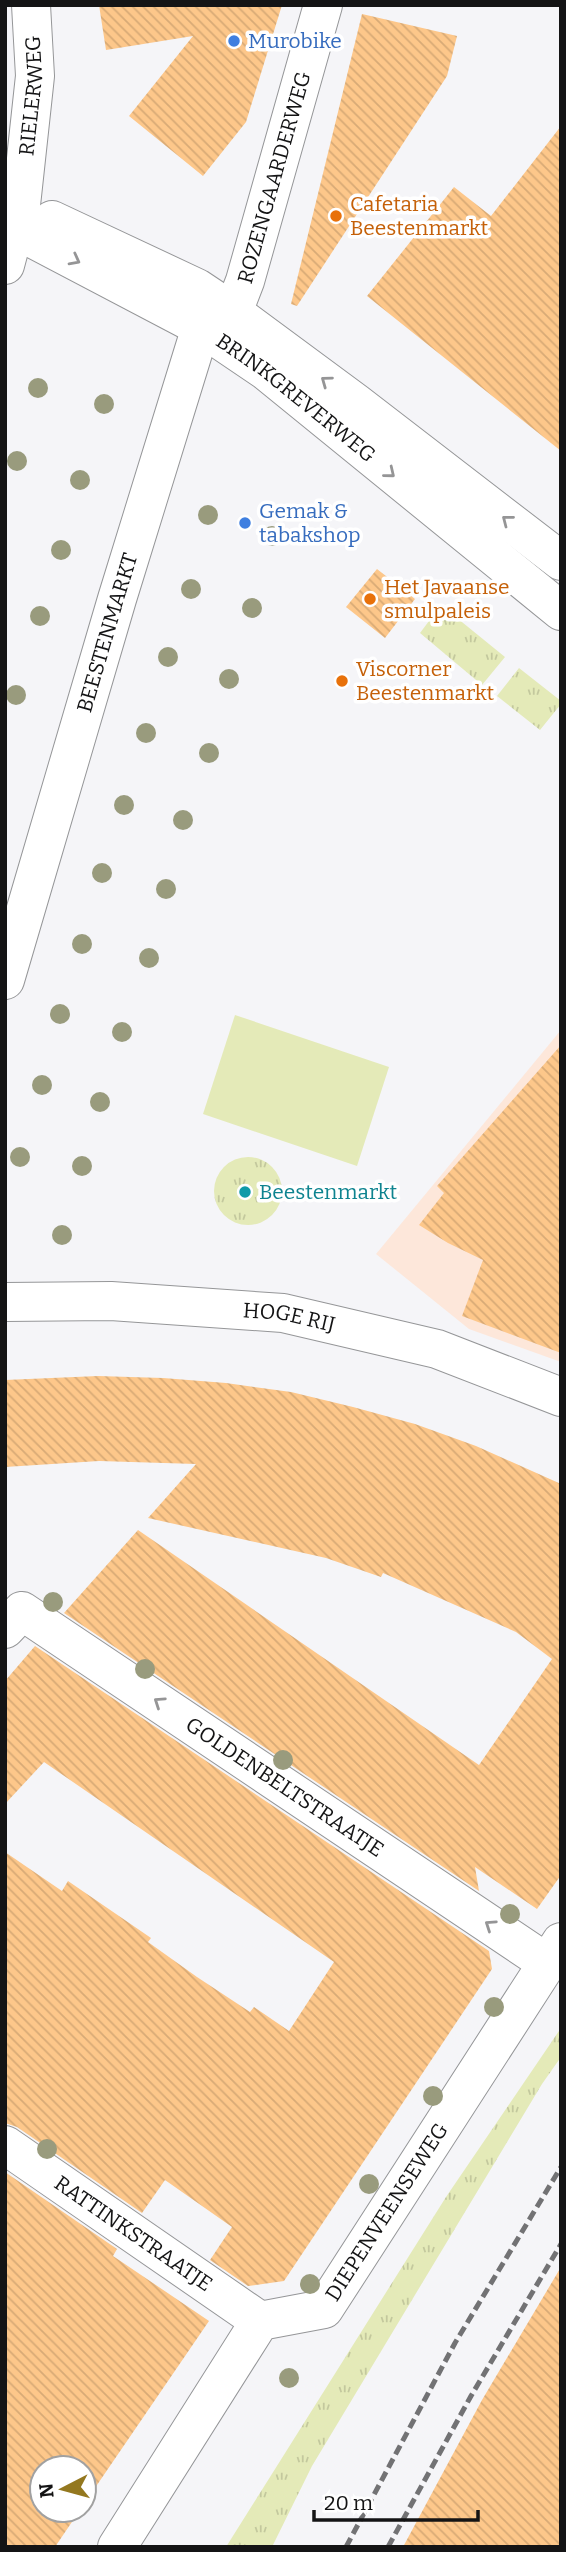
<svg xmlns="http://www.w3.org/2000/svg" width="566" height="2552" viewBox="0 0 566 2552" font-family="Bitter,serif">
	<defs>
		<pattern id="grass-tufts" width="24" height="20" patternUnits="userSpaceOnUse" patternTransform="scale(1.75)"><rect width="24" height="20" fill="#e4eab8"/><path d="M3 7l-1-3M5 7V3M7 7l1-3M15 17l-1-3M17 17v-4M19 17l1-3" fill="none" stroke="#c3c89d"/></pattern>
		<pattern id="building-back-hatch" width="6" height="6" patternUnits="userSpaceOnUse" patternTransform="scale(1.75)"><rect width="6" height="6" fill="#fdc78a"/><path d="M-1 5l2 2M0 0l6 6M5-1l2 2" fill="none" stroke="#d8aa76"/></pattern>
	</defs>
	<rect width="100%" height="100%" fill="#f5f5f8"/>
	<path fill="#fde7da" d="M 561,1030 L 561,1362 L 469,1329 L 376,1254 Z"/>
	<path fill="url(#grass-tufts)" d="M 441,605 L 505,657 L 482,685 L 420,633 Z
		M 519,668 L 561,701 L 561,704 L 540,730 L 497,696 Z
		M214 1191a34 34 0 1 1 68 0a34 34 0 1 1-68 0Z
		M 561,2028 L 561,2057 L 542,2084 L 312,2466 L 272,2547 L 226,2547 L 446,2197 Z"/>
	<path fill="#e4eab8" d="M 235,1015 L 389,1067 L 357,1166 L 203,1114 Z"/>
	<path fill="url(#building-back-hatch)" d="M 99,5 L 282,5 L 246,122 L 203,176 L 129,116 L 193,36 L 106,50 Z
		M 362,14 L 457,36 L 447,76 L 297,306 L 291,304 Z
		M 561,126 L 561,451 L 367,296 L 454,187 L 491,216 Z
		M 377,569 L 415,599 L 385,638 L 346,607 Z
		M 561,1045 L 561,1353 L 462,1316 L 483,1260 L 448,1243 L 419,1225 L 444,1193 L 437,1186 Z
		M 98,1376 L 163,1378 L 226,1383 L 291,1392 L 353,1407 L 415,1424 L 476,1446 L 561,1484 L 561,1875 L 537,1909 L 475,1867 L 479,1891 L 64,1613 L 138,1530 L 479,1765 L 552,1659 L 516,1632 L 383,1573 L 381,1577 L 326,1558 L 148,1518 L 196,1464 L 99,1461 L 5,1467 L 5,1380 Z
		M 35,1646 L 489,1951 L 492,1969 L 284,2281 L 248,2286 L 210,2260 L 232,2227 L 165,2180 L 142,2213 L 17,2127 L 5,2123 L 5,1852 L 62,1891 L 68,1881 L 151,1938 L 148,1942 L 197,1977 L 250,2012 L 254,2007 L 289,2031 L 334,1962 L 44,1762 L 5,1804 L 5,1681 Z
		M 5,2172 L 117,2249 L 113,2256 L 209,2321 L 84,2504 L 84,2468 L 42,2468 L 42,2510 L 80,2510 L 55,2547 L 5,2547 Z
		M 561,2267 L 561,2547 L 403,2547 L 482,2400 Z"/>
	<g fill="none" stroke-linecap="round" stroke-linejoin="round">
		<g stroke="#959698" stroke-width="40">
			<g id="minor">
				<path d="M 52,220 L 197,288 L 233,312 L 356,403 L 561,561"/>
				<path id="s1" d="M 5,224 L 201,327 L 266,371 L 561,611"/>
				<path id="s2" d="M 5,265 L 21,205 L 35,76 L 31,5"/>
				<path id="s3" d="M 212,322 L 233,312 L 245,281 L 323,5"/>
				<path id="s4" d="M 5,980 L 117,599 L 201,327"/>
				<path id="s5" d="M 5,1302 L 111,1301 L 283,1313 L 437,1349 L 561,1397"/>
				<path id="s6" d="M 5,1629 L 22,1611 L 547,1963"/>
				<path id="s7" d="M 5,2145 L 260,2321"/>
				<path id="s8" d="M 117,2547 L 260,2321 L 324,2309 L 561,1942"/>
			</g>
		</g>
		<use href="#minor" stroke="#fff" stroke-width="38"/>
		<path stroke="#727274" stroke-width="5" stroke-dasharray="10 5" stroke-linecap="butt" d="M 346,2547 L 455,2343 L 561,2167
			M 388,2547 L 471,2396 L 561,2244"/>
	</g>
	<g fill="#999b7d">
		<circle cx="38" cy="388" r="10"/>
		<circle cx="104" cy="404" r="10"/>
		<circle cx="17" cy="461" r="10"/>
		<circle cx="80" cy="480" r="10"/>
		<circle cx="208" cy="515" r="10"/>
		<circle cx="272" cy="536" r="10"/>
		<circle cx="61" cy="550" r="10"/>
		<circle cx="191" cy="589" r="10"/>
		<circle cx="252" cy="608" r="10"/>
		<circle cx="40" cy="616" r="10"/>
		<circle cx="168" cy="657" r="10"/>
		<circle cx="229" cy="679" r="10"/>
		<circle cx="16" cy="695" r="10"/>
		<circle cx="146" cy="733" r="10"/>
		<circle cx="209" cy="753" r="10"/>
		<circle cx="124" cy="805" r="10"/>
		<circle cx="183" cy="820" r="10"/>
		<circle cx="102" cy="873" r="10"/>
		<circle cx="166" cy="889" r="10"/>
		<circle cx="82" cy="944" r="10"/>
		<circle cx="149" cy="958" r="10"/>
		<circle cx="60" cy="1014" r="10"/>
		<circle cx="122" cy="1032" r="10"/>
		<circle cx="42" cy="1085" r="10"/>
		<circle cx="100" cy="1102" r="10"/>
		<circle cx="20" cy="1157" r="10"/>
		<circle cx="82" cy="1166" r="10"/>
		<circle cx="62" cy="1235" r="10"/>
		<circle cx="53" cy="1602" r="10"/>
		<circle cx="145" cy="1669" r="10"/>
		<circle cx="283" cy="1760" r="10"/>
		<circle cx="510" cy="1914" r="10"/>
		<circle cx="494" cy="2007" r="10"/>
		<circle cx="433" cy="2096" r="10"/>
		<circle cx="47" cy="2149" r="10"/>
		<circle cx="369" cy="2184" r="10"/>
		<circle cx="310" cy="2284" r="10"/>
		<circle cx="289" cy="2378" r="10"/>
	</g>
	<defs><path id="oneway-chevron" d="M-2-3.5L2.5 0L-2 3.5" fill="none" stroke-width="1.6" stroke-linecap="round" stroke-linejoin="round" transform="scale(1.75)"/></defs>
	<g stroke="#959596">
		<use href="#oneway-chevron" transform="translate(75 260) rotate(28)"/>
		<use href="#oneway-chevron" transform="translate(326 381) rotate(-144)"/>
		<use href="#oneway-chevron" transform="translate(390 473) rotate(39)"/>
		<use href="#oneway-chevron" transform="translate(507 520) rotate(-142)"/>
		<use href="#oneway-chevron" transform="translate(159 1702) rotate(-146)"/>
		<use href="#oneway-chevron" transform="translate(490 1925) rotate(-146)"/>
	</g>
	<g fill="#3f7fe0" stroke="#fff" stroke-width="2.5">
		<circle cx="234" cy="41" r="7"/>
		<circle cx="245" cy="523" r="7"/>
	</g>
	<g fill="#e8710a" stroke="#fff" stroke-width="2.5">
		<circle cx="336" cy="216" r="7"/>
		<circle cx="370" cy="599" r="7"/>
		<circle cx="342" cy="681" r="7"/>
	</g>
	<circle fill="#0f9aa8" stroke="#fff" stroke-width="2.5" cx="245" cy="1192" r="7"/>
	<g text-anchor="middle" stroke-width="7" stroke-linejoin="round" paint-order="stroke">
		<g font-size="21" fill="#366cbe" stroke="#fff" text-anchor="start">
			<text x="248" y="48">Murobike</text>
			<text x="259" y="518">Gemak &amp;<tspan x="259" dy="24">tabakshop</tspan></text>
		</g>
		<g font-size="21" fill="#141415" stroke="#fff">
			<text dy="7" stroke="none"><textPath href="#s2" startOffset="172">RIELERWEG</textPath></text>
			<text dy="7" stroke="none"><textPath href="#s3" startOffset="164">ROZENGAARDERWEG</textPath></text>
			<text dy="7" stroke="none"><textPath href="#s1" startOffset="340">BRINKGREVERWEG</textPath></text>
			<text dy="7" stroke="none"><textPath href="#s4" startOffset="362">BEESTENMARKT</textPath></text>
			<text dy="7" stroke="none"><textPath href="#s5" startOffset="285">HOGE RIJ</textPath></text>
			<text dy="7" stroke="none"><textPath href="#s6" startOffset="341">GOLDENBELTSTRAATJE</textPath></text>
			<text dy="7" stroke="none"><textPath href="#s8" startOffset="448">DIEPENVEENSEWEG</textPath></text>
			<text dy="7" stroke="none"><textPath href="#s7" startOffset="156">RATTINKSTRAATJE</textPath></text>
		</g>
		<g font-size="21" fill="#c56008" stroke="#fff" text-anchor="start">
			<text x="350" y="211">Cafetaria<tspan x="350" dy="24">Beestenmarkt</tspan></text>
			<text x="384" y="594">Het Javaanse<tspan x="384" dy="24">smulpaleis</tspan></text>
			<text x="356" y="676">Viscorner<tspan x="356" dy="24">Beestenmarkt</tspan></text>
		</g>
		<g font-size="21" fill="#0d838f" stroke="#fff" text-anchor="start">
			<text x="259" y="1199">Beestenmarkt</text>
		</g>
	</g>
	<rect width="566" height="2552" fill="none" stroke="#141415" stroke-width="14"/>
	<g transform="translate(63 2489) rotate(264)"><circle r="33" fill="#ffffff" stroke="#a1a1a1" stroke-width="2"/>
	<path d="M0-5L12 26L0 18L-12 26Z" fill="#94781f"/>
	<text y="-10" font-size="19" font-weight="bold" text-anchor="middle" fill="#141415">N</text>
	</g>
	<path d="M314 2510v10h164v-10" fill="none" stroke="#141415" stroke-width="3.5"/>
	<text x="324" y="2510" font-size="21" fill="#141415" stroke="#ffffff" stroke-width="5" paint-order="stroke">20 m</text>
</svg>
